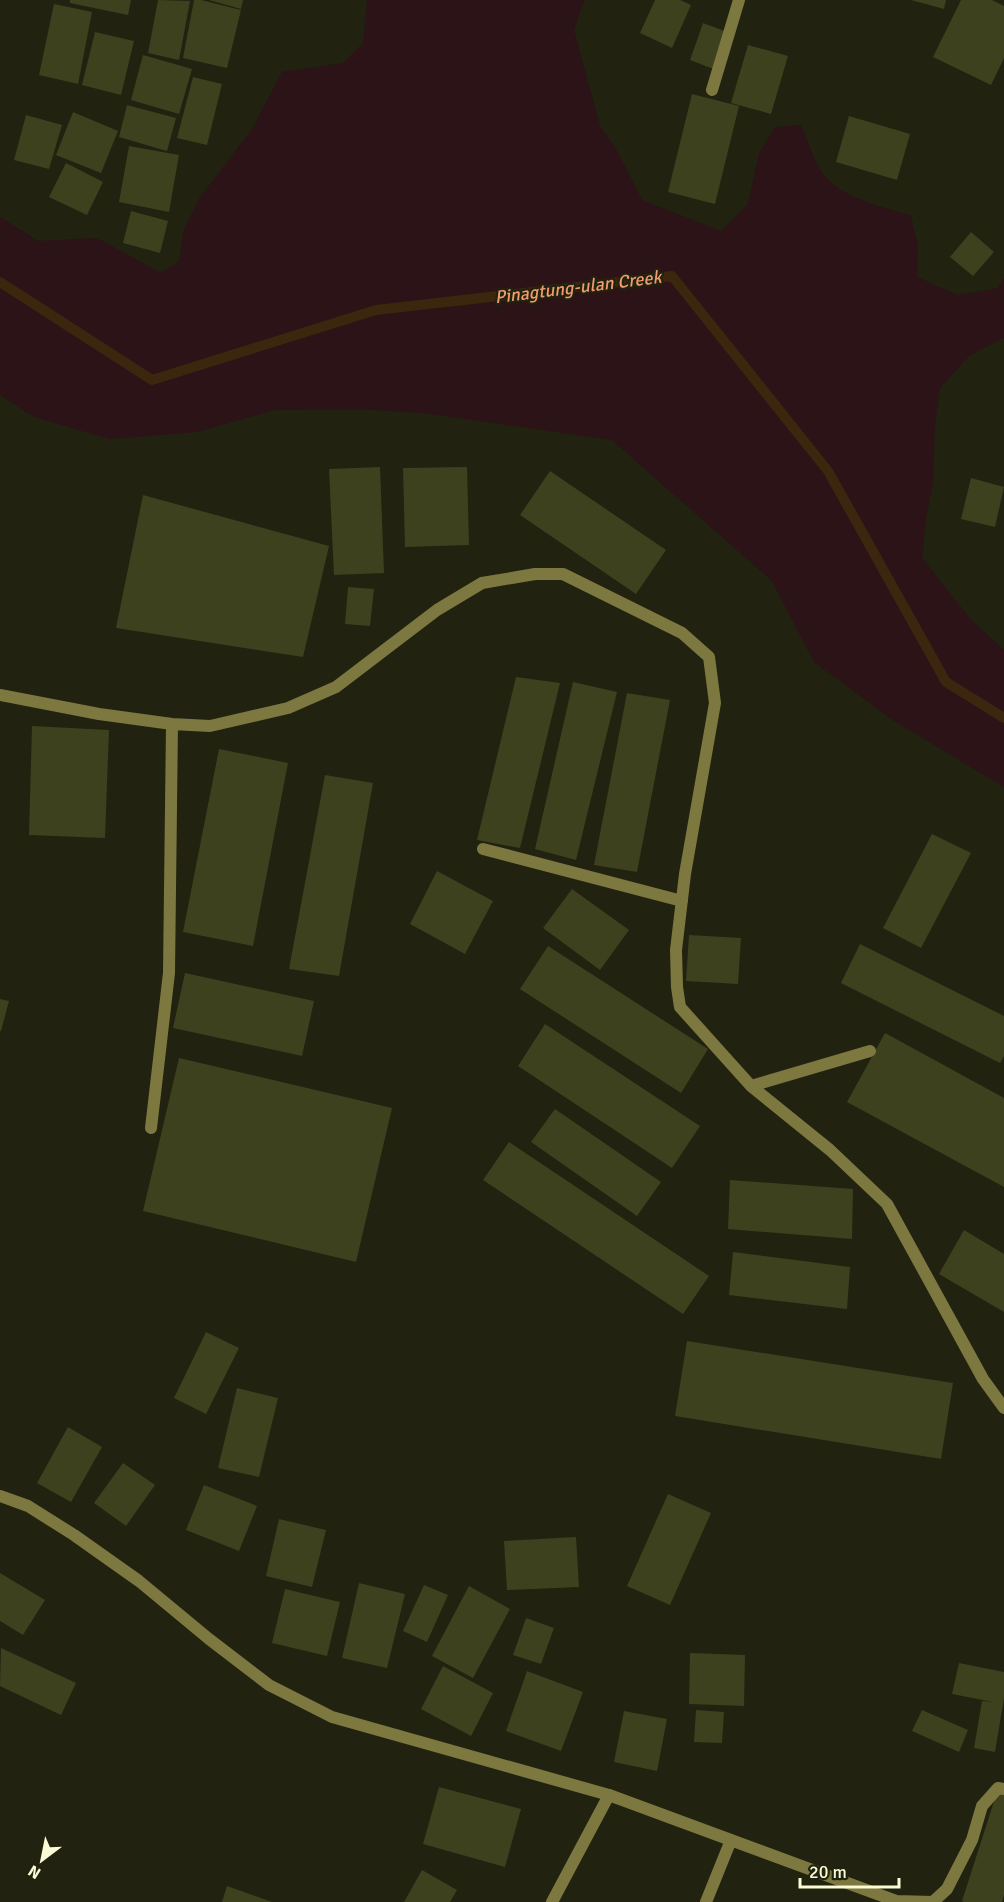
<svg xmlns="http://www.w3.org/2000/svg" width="1004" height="1902" viewBox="0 0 1004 1902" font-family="Signika,sans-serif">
	<rect width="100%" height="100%" fill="#212210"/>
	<path fill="#2b1317" d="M 367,0 L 584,0 L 574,30 L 600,126 L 615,147 L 642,200 L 721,231 L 748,204 L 759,153 L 775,127 L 801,125 C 808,140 813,161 824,175 C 841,198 884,207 911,216 L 918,247 L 917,277 L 957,295 L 998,288 L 1004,278 L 1004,339 L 1001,339 L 968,357 L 940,388 L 935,426 L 933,482 L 926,519 L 922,558 L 972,621 L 1004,650 L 1004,787 L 891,719 L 814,662 L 772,581 L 612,440 L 424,413 L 356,409 L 275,410 L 197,432 L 110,439 L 34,417 L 0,395 L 0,217 L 38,241 L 97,238 L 161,273 L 179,261 L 184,229 L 199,199 L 252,129 L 282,72 L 343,63 L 363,43 Z"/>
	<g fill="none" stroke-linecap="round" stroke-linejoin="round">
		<path stroke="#3d260e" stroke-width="10" d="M 0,282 L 152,380 L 376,310 L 672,276 L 828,471 L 946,682 L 1004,718"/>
	</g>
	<path fill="#3e411e" d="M 70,0 L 131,0 L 128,15 L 70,3 Z
		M 158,0 L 190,1 L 179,60 L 148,53 Z
		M 194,0 L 201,0 L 241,10 L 227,68 L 183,58 Z
		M 209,0 L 243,0 L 241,9 Z
		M 655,0 L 680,0 L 691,5 L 672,48 L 640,33 Z
		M 911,0 L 946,0 L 944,9 Z
		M 961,0 L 992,0 L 1004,6 L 1004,58 L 991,85 L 933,57 Z
		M 54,4 L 92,12 L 78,84 L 39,75 Z
		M 703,23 L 730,33 L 716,70 L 690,60 Z
		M 95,32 L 134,41 L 121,95 L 82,85 Z
		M 748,45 L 788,56 L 771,114 L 731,103 Z
		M 143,55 L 192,69 L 179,114 L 131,100 Z
		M 193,77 L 222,84 L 207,145 L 177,138 Z
		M 692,94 L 739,106 L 715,204 L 668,192 Z
		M 127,105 L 176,118 L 167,151 L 119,137 Z
		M 73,112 L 118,131 L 101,173 L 56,155 Z
		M 26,115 L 62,125 L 49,169 L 14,160 Z
		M 849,116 L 910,134 L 897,180 L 836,162 Z
		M 129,146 L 179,155 L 169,212 L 119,202 Z
		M 66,163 L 103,182 L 87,215 L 49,197 Z
		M 131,211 L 168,221 L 160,253 L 123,243 Z
		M 971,232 L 994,252 L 973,276 L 950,257 Z
		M 380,467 L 384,573 L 334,575 L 329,469 Z
		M 467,467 L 469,545 L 405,547 L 403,468 Z
		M 550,471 L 666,550 L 636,594 L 520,515 Z
		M 971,478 L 1004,487 L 995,527 L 961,519 Z
		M 143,495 L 329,546 L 303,657 L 116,628 Z
		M 348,587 L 374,589 L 370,626 L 345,624 Z
		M 516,677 L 560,683 L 520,848 L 477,840 Z
		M 573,682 L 617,692 L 576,860 L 535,849 Z
		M 627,693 L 670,700 L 637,872 L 594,865 Z
		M 32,726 L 109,730 L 105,838 L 29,835 Z
		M 219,749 L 288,763 L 253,946 L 183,932 Z
		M 325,775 L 373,783 L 339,976 L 289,969 Z
		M 932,834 L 971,853 L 921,948 L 883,928 Z
		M 437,871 L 493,901 L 465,954 L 410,924 Z
		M 572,889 L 629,930 L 600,970 L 543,928 Z
		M 689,935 L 741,938 L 738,984 L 686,981 Z
		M 860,944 L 1004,1016 L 1004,1056 L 1000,1063 L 841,983 Z
		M 548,946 L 708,1049 L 681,1093 L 520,989 Z
		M 185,973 L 314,1001 L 302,1056 L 173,1028 Z
		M 0,999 L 9,1001 L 1,1031 L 0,1031 Z
		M 545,1024 L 700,1126 L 672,1168 L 518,1066 Z
		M 885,1033 L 1004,1098 L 1004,1187 L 847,1102 Z
		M 179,1058 L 392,1108 L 356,1262 L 143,1211 Z
		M 555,1109 L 661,1182 L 637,1216 L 531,1142 Z
		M 509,1142 L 709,1276 L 683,1314 L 483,1180 Z
		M 730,1180 L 853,1189 L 852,1239 L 728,1229 Z
		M 964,1230 L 1004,1254 L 1004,1312 L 939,1274 Z
		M 733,1252 L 850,1267 L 847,1309 L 729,1295 Z
		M 206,1332 L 239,1348 L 206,1414 L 174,1398 Z
		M 687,1341 L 953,1383 L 941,1459 L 675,1416 Z
		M 237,1388 L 278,1398 L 259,1477 L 218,1468 Z
		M 68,1427 L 102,1447 L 71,1502 L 37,1483 Z
		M 123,1463 L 155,1485 L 126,1526 L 94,1503 Z
		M 204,1485 L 257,1506 L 239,1551 L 186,1530 Z
		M 668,1494 L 711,1513 L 670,1605 L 627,1586 Z
		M 279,1519 L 326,1530 L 312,1587 L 266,1576 Z
		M 576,1537 L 579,1587 L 507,1590 L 504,1541 Z
		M 0,1573 L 45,1600 L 23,1635 L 0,1621 Z
		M 359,1583 L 405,1594 L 387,1668 L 342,1658 Z
		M 424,1585 L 448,1595 L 427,1642 L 403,1631 Z
		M 469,1586 L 510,1609 L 473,1678 L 432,1656 Z
		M 285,1589 L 340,1602 L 327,1656 L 272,1643 Z
		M 526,1618 L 554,1628 L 541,1664 L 513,1655 Z
		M 1,1648 L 76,1683 L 61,1715 L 0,1686 Z
		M 690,1653 L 745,1655 L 744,1706 L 689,1704 Z
		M 959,1663 L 1004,1672 L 1004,1698 L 995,1752 L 974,1748 L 982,1701 L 993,1702 L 952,1694 Z
		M 443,1666 L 493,1693 L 471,1736 L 421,1709 Z
		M 527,1671 L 583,1692 L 561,1751 L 506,1731 Z
		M 696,1710 L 724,1712 L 722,1743 L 694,1742 Z
		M 922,1710 L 968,1730 L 959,1752 L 912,1731 Z
		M 624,1711 L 667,1719 L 657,1771 L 614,1762 Z
		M 439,1787 L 521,1809 L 505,1867 L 423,1844 Z
		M 997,1792 L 1004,1794 L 1004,1895 L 1002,1902 L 964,1902 L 962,1901 Z
		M 422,1870 L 457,1890 L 450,1902 L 404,1902 Z
		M 227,1886 L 272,1902 L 222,1902 Z"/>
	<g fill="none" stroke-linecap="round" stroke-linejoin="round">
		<path stroke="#7d783f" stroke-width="12" d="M 0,695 L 99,714 L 172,724 L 210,726 L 288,708 L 336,687 L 437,610 L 482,583 L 535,574 L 563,574 L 682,633 L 709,657 L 715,703 L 685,874 L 676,950 L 677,987 L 680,1007 L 751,1086 L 830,1150 L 887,1204 L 983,1379 L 1004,1408
			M 483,849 L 682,901
			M 751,1086 L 870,1051
			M 151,1128 L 169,973 L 172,724"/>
		<path stroke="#7d783f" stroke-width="12" d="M 712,90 L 739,0
			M 552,1902 L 609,1795
			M 706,1902 L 731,1840"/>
		<path stroke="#7d783f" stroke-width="12" d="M 0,1496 L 28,1506 L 74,1535 L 139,1581 L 209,1639 L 269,1685 L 332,1717 L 609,1795 L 896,1901 L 933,1902 L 947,1889 L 972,1840 L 982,1806 L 998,1788 L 1004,1789"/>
	</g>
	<g text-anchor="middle" stroke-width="4.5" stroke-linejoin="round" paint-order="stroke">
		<g font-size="18" font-style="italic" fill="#f29b6c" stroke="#212210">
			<text transform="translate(578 287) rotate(-7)" y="6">Pinagtung-ulan Creek</text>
		</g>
	</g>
	<g transform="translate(42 1860) rotate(212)" stroke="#212210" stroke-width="4.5" paint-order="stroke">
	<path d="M0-4.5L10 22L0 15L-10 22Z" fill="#fbfbd5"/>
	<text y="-9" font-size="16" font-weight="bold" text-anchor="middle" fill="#fbfbd5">N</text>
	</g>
	<path d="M800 1878v9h99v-9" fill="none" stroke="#fbfbd5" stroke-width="3"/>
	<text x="809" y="1878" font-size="18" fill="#fbfbd5" stroke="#212210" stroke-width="4.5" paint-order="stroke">20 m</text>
</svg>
